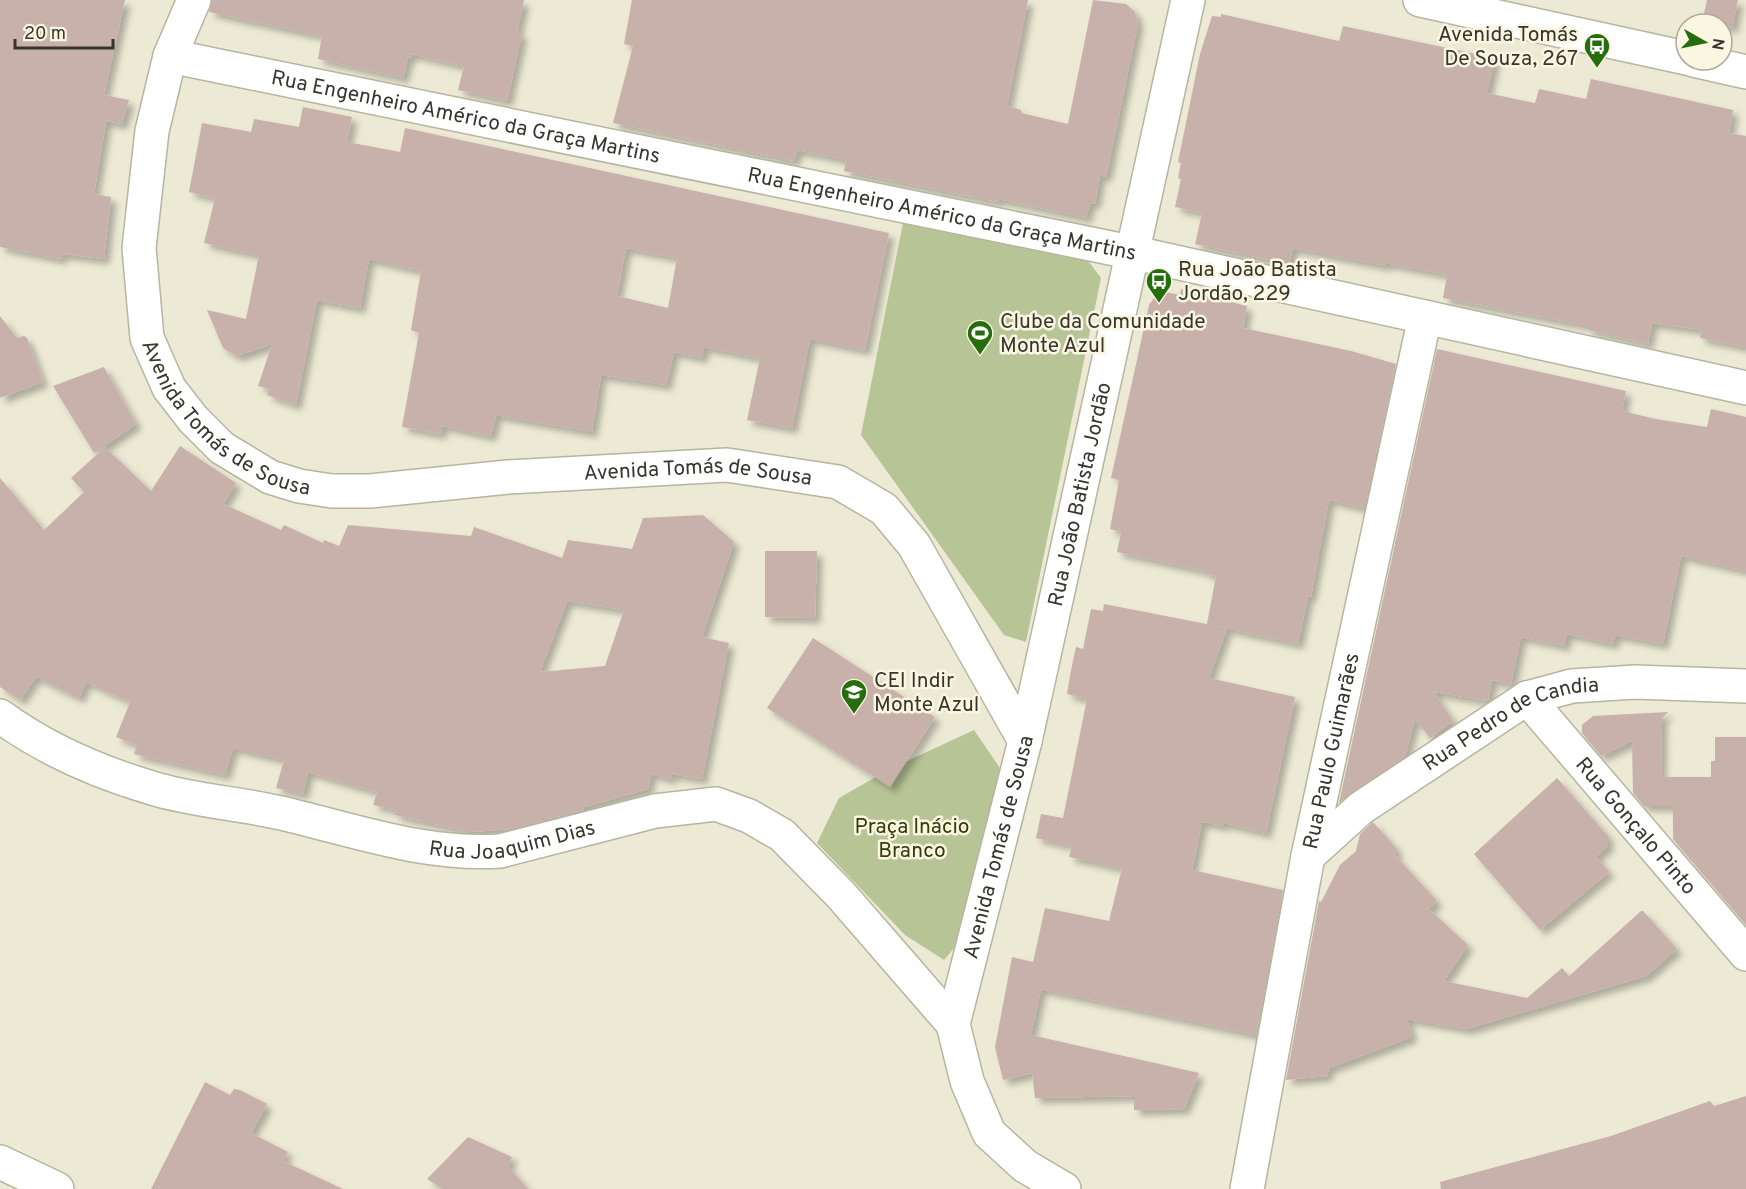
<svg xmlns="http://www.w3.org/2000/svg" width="1746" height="1189" viewBox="0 0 1746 1189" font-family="Overpass,sans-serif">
	<defs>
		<filter id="shadow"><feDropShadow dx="5.5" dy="5.5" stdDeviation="3" flood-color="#0004"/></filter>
	</defs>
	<rect width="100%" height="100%" fill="#ece9d4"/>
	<path fill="#b7c495" d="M 904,218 L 1087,259 L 1101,278 L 1026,642 L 1004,635 L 861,435 Z
		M 974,730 L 1002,771 L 965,935 L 944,960 L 905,935 L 817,843 L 839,798 L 888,770 Z"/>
	<path fill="#c8b1ab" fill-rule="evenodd" filter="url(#shadow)" d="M 0,0 L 125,0 L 104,95 L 129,100 L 122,124 L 106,121 L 94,194 L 111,197 L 104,259 L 62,254 L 61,259 L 0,247 Z
		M 212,0 L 524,0 L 517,32 L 522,34 L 507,101 L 458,90 L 464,66 L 412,54 L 411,58 L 408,57 L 403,78 L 318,59 L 322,36 L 209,12 Z
		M 632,0 L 1028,0 L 1007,106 L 1021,110 L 1021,113 L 1068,124 L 1093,0 L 1126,4 L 1135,12 L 1138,24 L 1106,177 L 1100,175 L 1095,204 L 1090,203 L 1086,218 L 999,199 L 998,202 L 844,171 L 846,160 L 797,150 L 794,161 L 613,123 L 633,46 L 624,44 Z
		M 1707,0 L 1738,0 L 1732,28 L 1702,22 Z
		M 1221,14 L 1339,41 L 1343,26 L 1495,58 L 1487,93 L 1535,103 L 1539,89 L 1586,99 L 1591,79 L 1733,110 L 1729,133 L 1746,136 L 1746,347 L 1700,338 L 1701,330 L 1652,323 L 1648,344 L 1588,330 L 1589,326 L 1443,298 L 1447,275 L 1386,263 L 1386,266 L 1293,248 L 1289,264 L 1195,244 L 1202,213 L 1175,207 L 1181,179 L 1178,178 L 1181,163 L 1178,162 L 1200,54 L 1212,16 L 1221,17 Z
		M 303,107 L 352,117 L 347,142 L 400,152 L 405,128 L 889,233 L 865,350 L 810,339 L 792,428 L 747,420 L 760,358 L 704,347 L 702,358 L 674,352 L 666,385 L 601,375 L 592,432 L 496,415 L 491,436 L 442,426 L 441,434 L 402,427 L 419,333 L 411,330 L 421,271 L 369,259 L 360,308 L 317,300 L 296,405 L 267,395 L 269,389 L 258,386 L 272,344 L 237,356 L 223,348 L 207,310 L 246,319 L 259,255 L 204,243 L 215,198 L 189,192 L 202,123 L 251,132 L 254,119 L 299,127 ZM 626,248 L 677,258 L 668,308 L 617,296 Z
		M 1181,289 L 1247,306 L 1243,328 L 1351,351 L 1396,364 L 1364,508 L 1329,500 L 1313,585 L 1311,597 L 1308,596 L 1298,644 L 1207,624 L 1216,576 L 1204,573 L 1205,571 L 1117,552 L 1121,532 L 1110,529 L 1119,480 L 1111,478 L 1149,305 L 1159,291 L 1180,295 Z
		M 0,316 L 17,338 L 24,336 L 27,338 L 43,382 L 0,398 Z
		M 1437,349 L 1626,391 L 1622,411 L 1656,419 L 1707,427 L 1711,409 L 1746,417 L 1746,571 L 1681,556 L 1663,644 L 1615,635 L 1613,644 L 1567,634 L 1564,646 L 1521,637 L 1511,684 L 1492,680 L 1488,701 L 1434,692 L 1453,721 L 1430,738 L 1415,719 L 1405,756 L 1339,803 Z
		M 104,367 L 136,424 L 94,453 L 53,386 Z
		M 180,446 L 236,483 L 223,504 L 281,530 L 284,525 L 323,543 L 324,540 L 339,546 L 348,525 L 471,536 L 474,527 L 562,558 L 568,540 L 632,549 L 643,518 L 703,515 L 734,542 L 702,637 L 729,643 L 702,779 L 672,774 L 671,779 L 651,774 L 648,789 L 584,807 L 583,810 L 510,829 L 470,832 L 395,815 L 396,810 L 373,805 L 377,792 L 308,772 L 303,794 L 276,788 L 284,760 L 233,748 L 225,775 L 134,754 L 137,745 L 116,737 L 130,702 L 86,682 L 79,698 L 36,677 L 20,700 L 0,687 L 0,478 L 44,530 L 84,492 L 71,478 L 105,447 L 151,491 ZM 567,601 L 624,610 L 605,666 L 540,672 Z
		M 765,551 L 817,551 L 815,618 L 765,617 Z
		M 1104,604 L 1227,628 L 1209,678 L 1295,697 L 1266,833 L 1224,823 L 1224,826 L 1202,822 L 1192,870 L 1283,890 L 1256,1035 L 1041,989 L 1031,1035 L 1199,1073 L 1184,1109 L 1134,1110 L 1134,1096 L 1035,1098 L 1032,1073 L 1003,1080 L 995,1047 L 1012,957 L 1033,962 L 1045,908 L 1109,921 L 1122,868 L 1069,857 L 1072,846 L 1036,838 L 1041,814 L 1063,818 L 1087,699 L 1067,694 L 1071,670 L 1076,647 L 1083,649 L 1091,609 L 1103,611 Z
		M 813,638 L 935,717 L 890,787 L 767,708 Z
		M 1668,712 L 1662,718 L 1661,777 L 1711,777 L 1711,761 L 1715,761 L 1715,737 L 1746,737 L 1746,925 L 1673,839 L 1673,806 L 1644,806 L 1633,793 L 1632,741 L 1601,756 L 1582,733 L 1582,725 L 1593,716 Z
		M 1557,778 L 1608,836 L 1608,846 L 1596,856 L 1609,872 L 1540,930 L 1474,854 Z
		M 1373,822 L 1398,850 L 1394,854 L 1437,901 L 1429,909 L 1468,945 L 1444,981 L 1527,998 L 1562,968 L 1569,976 L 1641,911 L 1643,911 L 1677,949 L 1646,976 L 1467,1029 L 1407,1019 L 1412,1037 L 1329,1068 L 1327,1076 L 1286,1080 L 1319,901 L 1321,902 L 1340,865 L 1356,851 L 1360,834 Z
		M 205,1082 L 230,1095 L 234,1089 L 240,1090 L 267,1104 L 251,1133 L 288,1152 L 283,1161 L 343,1189 L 151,1189 Z
		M 1746,1096 L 1746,1189 L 1441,1189 L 1440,1182 L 1611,1136 L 1710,1101 L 1714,1106 Z
		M 468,1137 L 512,1157 L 508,1166 L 528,1189 L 443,1189 L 427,1179 Z"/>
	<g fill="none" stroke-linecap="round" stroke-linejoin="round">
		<g stroke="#b7b4a0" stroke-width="36">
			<g id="minor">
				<path id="s1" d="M 194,0 L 170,56 L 152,131 L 139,248 L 147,338 L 169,388 L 193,419 L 222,448 L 270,477 L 299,486 L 332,491 L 370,491 L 508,477 L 727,465 L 838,482 L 884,509 L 914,545 L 1025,741"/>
				<path d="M 1420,0 L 1686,58"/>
				<path id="s2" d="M 170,56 L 1130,252 L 1746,388"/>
				<path d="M 1693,60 L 1746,72"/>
				<path id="s3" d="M 1527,698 L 1746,954"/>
				<path id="s4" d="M 0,716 C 45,749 98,772 152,788 C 193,801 239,803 281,813 C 354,830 425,856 500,851 L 655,811 L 716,804 L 749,816 L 782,835 L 841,895 L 953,1024"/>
				<path id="s5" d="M 1308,856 L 1361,808 L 1527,698 L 1572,686 L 1635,682 L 1746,686"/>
				<path d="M 0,1162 L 57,1189"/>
				<path id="s6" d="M 1064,1189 L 1025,1166 L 989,1133 L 967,1081 L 953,1024 L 1025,741 L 1188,0"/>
				<path id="s7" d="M 1247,1189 L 1308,856 L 1425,317"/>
			</g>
		</g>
		<use href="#minor" stroke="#fff" stroke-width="33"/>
	</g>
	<defs>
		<g id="bus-pin" transform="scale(1.35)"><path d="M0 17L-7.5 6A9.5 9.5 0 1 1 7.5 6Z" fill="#266e0d" stroke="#faf6e1"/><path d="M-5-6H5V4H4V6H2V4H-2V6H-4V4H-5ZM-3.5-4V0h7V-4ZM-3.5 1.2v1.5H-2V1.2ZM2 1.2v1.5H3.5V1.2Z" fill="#fff"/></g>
		<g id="stadium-pin" transform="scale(1.35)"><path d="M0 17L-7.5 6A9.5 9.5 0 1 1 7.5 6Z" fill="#266e0d" stroke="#faf6e1"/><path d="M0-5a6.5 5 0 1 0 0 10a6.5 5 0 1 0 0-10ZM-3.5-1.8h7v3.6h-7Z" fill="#fff"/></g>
		<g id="school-pin" transform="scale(1.35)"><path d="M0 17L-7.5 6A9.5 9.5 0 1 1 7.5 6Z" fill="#266e0d" stroke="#faf6e1"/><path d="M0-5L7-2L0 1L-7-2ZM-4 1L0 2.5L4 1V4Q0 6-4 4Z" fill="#fff"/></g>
	</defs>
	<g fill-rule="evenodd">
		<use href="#bus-pin" x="1597" y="46"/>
		<use href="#bus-pin" x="1159" y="281"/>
		<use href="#stadium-pin" x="980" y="333"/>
		<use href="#school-pin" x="854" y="692"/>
	</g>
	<g text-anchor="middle" stroke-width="5" stroke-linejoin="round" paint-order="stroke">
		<g font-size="21" fill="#37362e" stroke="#faf6e1" text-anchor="start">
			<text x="1578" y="41" text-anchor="end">Avenida Tomás<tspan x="1578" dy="24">De Souza, 267</tspan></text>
			<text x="1178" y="276">Rua João Batista<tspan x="1178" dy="24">Jordão, 229</tspan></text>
			<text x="1000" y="328">Clube da Comunidade<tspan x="1000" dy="24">Monte Azul</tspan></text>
			<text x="874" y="687">CEI Indir<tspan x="874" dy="24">Monte Azul</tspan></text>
		</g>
		<g font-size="21" fill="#37362e" stroke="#faf6e1">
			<text dy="7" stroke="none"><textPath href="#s2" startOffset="302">Rua Engenheiro Américo da Graça Martins</textPath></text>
			<text dy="7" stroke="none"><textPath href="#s2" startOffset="788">Rua Engenheiro Américo da Graça Martins</textPath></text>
			<text dy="7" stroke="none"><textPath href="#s1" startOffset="464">Avenida Tomás de Sousa</textPath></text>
			<text dy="7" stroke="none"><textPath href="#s1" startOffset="968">Avenida Tomás de Sousa</textPath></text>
			<text dy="7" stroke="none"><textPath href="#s6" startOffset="754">Rua João Batista Jordão</textPath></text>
			<text dy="7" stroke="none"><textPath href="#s5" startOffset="246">Rua Pedro de Candia</textPath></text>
			<text dy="7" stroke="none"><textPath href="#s7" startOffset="446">Rua Paulo Guimarães</textPath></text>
			<text dy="7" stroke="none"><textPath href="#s3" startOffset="168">Rua Gonçalo Pinto</textPath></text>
			<text dy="7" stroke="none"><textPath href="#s4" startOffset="537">Rua Joaquim Dias</textPath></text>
			<text dy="7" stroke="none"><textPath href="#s6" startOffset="392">Avenida Tomás de Sousa</textPath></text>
		</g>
		<g font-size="21" fill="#323c0a" stroke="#faf6e1">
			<text x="912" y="833">Praça Inácio<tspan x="912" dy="24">Branco</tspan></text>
		</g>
	</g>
	<g transform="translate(1704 42) rotate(99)"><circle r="28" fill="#faf6e1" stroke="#aca999" stroke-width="1.5"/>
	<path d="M0-4.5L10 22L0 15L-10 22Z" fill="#266e0d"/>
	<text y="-9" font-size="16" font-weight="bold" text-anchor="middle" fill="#37362e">N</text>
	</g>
	<path d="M15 39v9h98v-9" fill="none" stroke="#37362e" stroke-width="3"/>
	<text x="24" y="39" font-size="18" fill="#37362e" stroke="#faf6e1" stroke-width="4.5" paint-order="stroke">20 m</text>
</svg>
